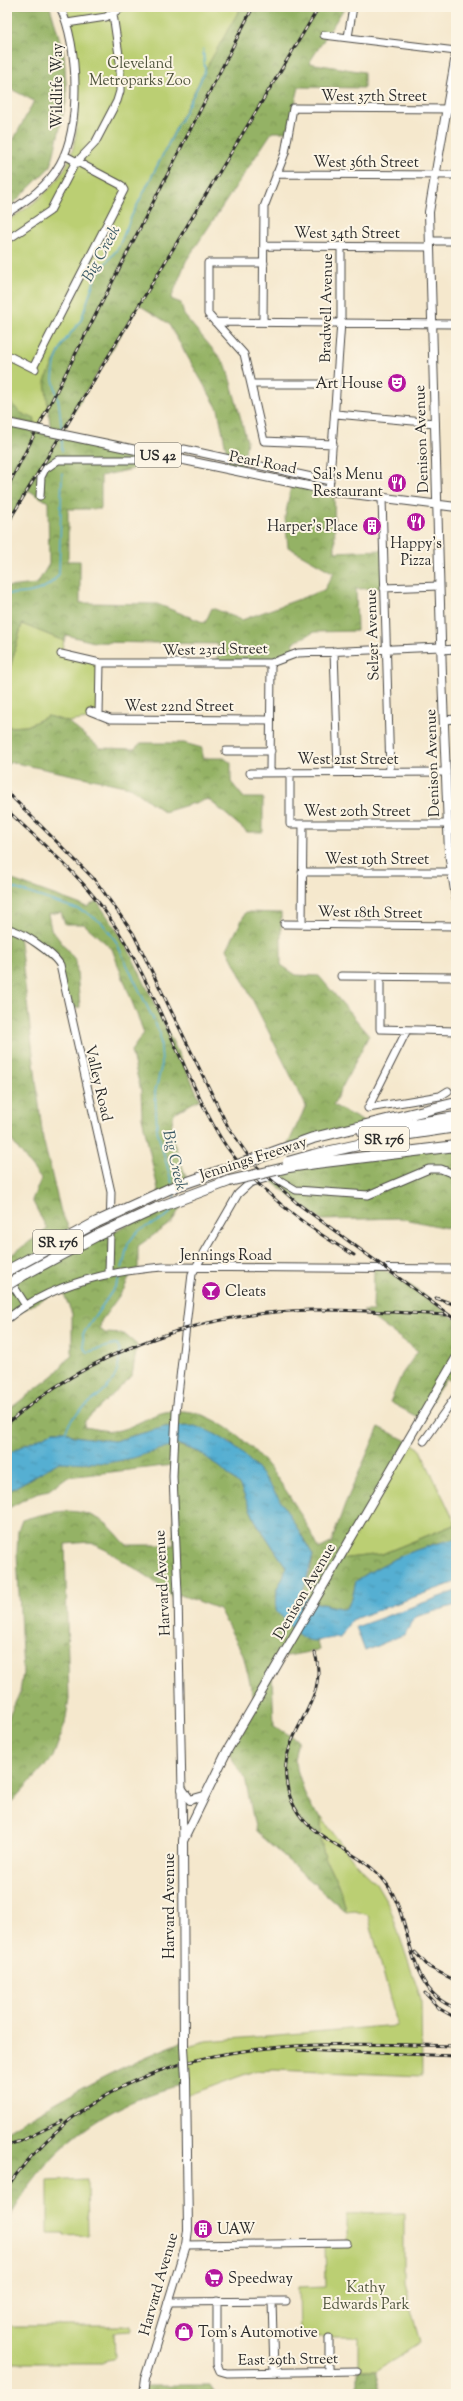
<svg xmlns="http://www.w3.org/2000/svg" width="463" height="2401" viewBox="0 0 463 2401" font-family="'Sorts Mill Goudy',serif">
	<defs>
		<pattern id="forest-crowns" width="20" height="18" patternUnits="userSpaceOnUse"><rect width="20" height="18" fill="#94b265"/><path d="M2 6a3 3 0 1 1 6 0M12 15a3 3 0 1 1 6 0" fill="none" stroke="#799153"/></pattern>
		<pattern id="water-ripples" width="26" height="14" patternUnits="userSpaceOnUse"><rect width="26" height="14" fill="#55afd2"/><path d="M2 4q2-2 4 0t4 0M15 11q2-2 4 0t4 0" fill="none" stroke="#478fab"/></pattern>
	</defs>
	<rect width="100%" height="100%" fill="#fcf5e5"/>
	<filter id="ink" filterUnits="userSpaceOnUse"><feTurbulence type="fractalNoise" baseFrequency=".025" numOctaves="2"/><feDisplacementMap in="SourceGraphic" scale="8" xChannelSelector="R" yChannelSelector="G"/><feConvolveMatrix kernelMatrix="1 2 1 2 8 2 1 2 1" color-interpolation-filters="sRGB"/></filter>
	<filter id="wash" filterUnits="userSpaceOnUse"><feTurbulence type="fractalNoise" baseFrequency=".012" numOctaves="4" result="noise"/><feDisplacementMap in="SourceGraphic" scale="16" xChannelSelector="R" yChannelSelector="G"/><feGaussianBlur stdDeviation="0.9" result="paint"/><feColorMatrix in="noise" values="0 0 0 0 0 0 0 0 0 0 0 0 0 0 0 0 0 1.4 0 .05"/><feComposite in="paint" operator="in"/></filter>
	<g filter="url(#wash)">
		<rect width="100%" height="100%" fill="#f5e8cd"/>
		<path fill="#bbcf73" stroke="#737d4f" d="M 65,7 L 246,7 L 171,150 L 38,428 L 7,421 L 7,221 C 75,179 81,150 76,73 C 75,50 75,28 65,7 Z
			M 22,624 L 64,641 L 61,653 L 100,663 L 99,715 L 88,711 L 87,719 L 68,722 L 48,716 L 27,726 L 9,727 L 7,722 L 7,679 Z
			M 407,1441 L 419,1448 L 456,1524 L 382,1554 L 339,1559 Z
			M 321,1817 L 357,1865 L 376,1883 L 389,1905 L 421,1999 L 422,2076 L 274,2070 L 254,2071 L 186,2096 L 184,2047 L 207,2041 L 397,2025 L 368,1915 L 355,1911 L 346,1912 C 343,1891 333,1876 325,1857 C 320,1844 321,1830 321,1817 Z
			M 87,2179 L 88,2235 L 64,2236 L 64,2233 L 48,2233 L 48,2181 Z
			M 404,2213 L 404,2283 L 420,2343 L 376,2371 L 358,2371 L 358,2337 L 300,2337 L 299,2287 L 326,2286 L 325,2244 L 347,2243 L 347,2214 Z
			M 7,2326 L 131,2326 L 131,2331 L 114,2332 L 115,2357 L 113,2359 L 106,2360 L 102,2363 L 7,2363 Z"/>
		<path fill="url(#forest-crowns)" stroke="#606e48" d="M 7,7 L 50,7 L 64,54 L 67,98 L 51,166 L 14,203 L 7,207 L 7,152 L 34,101 L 7,87 Z
			M 241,7 L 353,7 L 343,10 L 309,63 L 364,72 L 364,88 L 299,87 L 288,132 L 272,132 L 186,261 L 171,299 L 181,303 L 184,315 L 226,365 L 247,441 L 242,472 L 226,469 L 228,459 L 218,409 L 168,323 L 139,305 L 67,423 L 62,435 L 136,451 L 133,469 L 101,476 L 101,509 L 68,509 L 68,561 L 80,561 L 80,603 L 157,604 L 205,623 L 212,608 L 242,620 L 324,590 L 334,573 L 288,547 L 285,517 L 292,482 L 334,491 L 335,552 L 383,550 L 384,588 L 356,589 L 357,631 L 314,632 L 293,643 L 298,653 L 271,663 L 218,663 L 218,644 L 94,642 L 66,635 L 64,641 L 22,624 L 7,679 L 7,587 L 37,584 L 49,564 L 48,502 L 28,490 L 7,524 L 7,423 L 51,433 L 45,381 L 63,343 L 81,320 L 96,275 L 118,248 L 131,217 L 205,70 Z
			M 7,399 L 21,413 L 35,419 L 34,424 L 7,418 Z
			M 48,716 L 68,722 L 100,748 L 134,749 L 141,743 L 184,743 L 202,748 L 202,758 L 224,758 L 231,763 L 231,782 L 244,798 L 263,798 L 263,832 L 247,832 L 208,799 L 164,812 L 130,787 L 11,762 L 7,765 L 7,722 L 9,727 L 27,726 Z
			M 7,878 L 87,907 L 97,901 L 126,944 L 200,1099 L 174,1113 L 170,1132 L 188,1182 L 159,1194 L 142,1117 L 141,1091 L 131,1051 L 144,1033 L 112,949 L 84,924 L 65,924 L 61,912 L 48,914 L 51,929 L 76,961 L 80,1007 L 69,1009 L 60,966 L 19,934 L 43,1139 L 61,1212 L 72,1234 L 7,1271 L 7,1258 L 47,1229 L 32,1200 L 41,1179 L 9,1137 L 7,1129 Z
			M 246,912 L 281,913 L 281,965 L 296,975 L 319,976 L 369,1035 L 333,1105 L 368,1124 L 287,1146 L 306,1106 L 227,949 Z
			M 456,1146 L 456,1230 L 400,1218 L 321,1220 L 267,1178 L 289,1167 Z
			M 187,1196 L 172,1222 L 138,1246 L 138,1269 L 132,1270 L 124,1289 L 101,1321 L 100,1329 L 105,1333 L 124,1334 L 137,1345 L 132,1376 L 85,1421 L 84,1427 C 94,1428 110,1433 120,1430 C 136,1426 150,1415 165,1412 C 235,1399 294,1496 319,1549 L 331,1543 L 345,1504 L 379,1427 L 407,1441 L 339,1559 L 382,1554 L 456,1524 L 456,1539 C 421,1546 386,1560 356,1581 L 352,1599 L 345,1609 L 317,1603 L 301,1595 L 310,1573 L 313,1555 L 274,1491 L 254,1465 L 230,1442 L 135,1436 L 114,1441 L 73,1436 L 65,1431 L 54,1431 L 7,1454 L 7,1411 L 54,1375 L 72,1354 L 72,1314 L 62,1289 L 7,1319 L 7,1285 Z
			M 374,1268 C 393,1268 439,1307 456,1320 L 456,1384 L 446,1378 L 421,1419 L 390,1402 L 402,1374 L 418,1351 L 363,1311 L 373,1311 Z
			M 174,1444 L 199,1452 L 221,1468 L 240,1486 L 255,1520 L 286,1567 L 283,1578 L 277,1589 L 276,1610 L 287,1622 L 314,1641 L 317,1640 L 319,1650 L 282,1657 L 272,1675 L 274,1726 L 298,1740 L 294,1760 L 306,1797 L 312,1808 L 321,1817 C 321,1830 320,1844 325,1857 C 333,1876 343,1891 346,1912 L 256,1832 L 245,1778 L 227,1751 L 255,1703 L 243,1654 L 219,1609 L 178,1594 L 178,1598 L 174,1598 L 147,1576 L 106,1550 L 89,1542 L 65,1544 L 69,1699 L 65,1724 L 53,1757 L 7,1807 L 7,1721 L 20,1692 L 23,1673 L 17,1553 L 18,1531 L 22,1520 C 52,1511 81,1504 108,1525 C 115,1531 120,1539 127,1545 L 174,1545 L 173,1465 L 67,1477 L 49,1490 L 36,1493 L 7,1509 L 7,1492 L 59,1462 L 81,1461 Z
			M 184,2041 L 186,2084 C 109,2100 39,2152 7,2225 L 7,2131 C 65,2096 120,2066 184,2041 Z
			M 358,2371 L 376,2371 L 382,2394 L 342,2394 L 358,2385 Z
			M 144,2385 L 211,2385 L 217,2394 L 143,2394 Z"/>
		<path fill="url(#water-ripples)" stroke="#406d7e" d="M 195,1426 C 254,1444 283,1505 313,1555 L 302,1595 L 317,1603 L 345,1609 L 352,1599 L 356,1581 C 386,1560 421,1546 456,1539 L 456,1582 L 351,1620 L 340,1638 C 331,1637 324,1640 315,1641 C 298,1641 287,1621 276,1610 L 277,1588 L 283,1578 L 286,1567 L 255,1520 L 240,1486 L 221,1468 L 199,1452 L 177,1444 L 133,1458 L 107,1463 L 59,1462 L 7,1492 L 7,1454 L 54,1431 L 65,1431 L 73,1436 L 114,1441 L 165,1427 Z
			M 456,1591 L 456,1605 L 415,1617 L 405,1634 L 365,1651 L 356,1627 Z"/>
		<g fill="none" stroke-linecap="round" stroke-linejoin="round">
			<path stroke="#55afd2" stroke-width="1.5" d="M 62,432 L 59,404 L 53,379 L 55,362 L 63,343 L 81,320 L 96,275 L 118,248 L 131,217 L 199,84 L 205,70 L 203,49
				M 62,438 L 62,451
				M 7,594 C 28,594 47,592 59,574 L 62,473
				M 7,886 L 86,912 L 102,923 L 115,940 L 160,1033 L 162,1064 L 155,1092 L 157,1130 L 172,1183
				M 174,1198 L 175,1190
				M 122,1268 C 125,1262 126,1246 129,1242 C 132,1239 134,1235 137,1232 C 147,1224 169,1221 172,1208
				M 65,1432 C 76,1402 116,1396 119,1362 C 120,1355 121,1350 117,1344 L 88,1352 L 84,1348 L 83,1334 L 117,1284 L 120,1276"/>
		</g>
	</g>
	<g filter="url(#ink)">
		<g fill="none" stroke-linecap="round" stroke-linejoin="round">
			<g stroke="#494743" stroke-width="9">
				<path id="minor" d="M 67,23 L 106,17 L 123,7
					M 324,35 L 456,51
					M 348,37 L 353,7
					M 276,174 L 456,175
					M 7,213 C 28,200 48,186 60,164 C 81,126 79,45 60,7
					M 7,240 L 50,211 L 74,165 L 95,143 L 117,101 L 120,91 L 120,62 L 113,14
					M 430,241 L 456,241
					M 264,246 L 430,247
					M 264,263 L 208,263 L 208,314 L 244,354 L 264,441 L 333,444
					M 263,321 L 264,207 L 285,153 L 293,108 L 456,109
					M 215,322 L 456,324
					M 7,355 L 35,369
					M 33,368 L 124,190 L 121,185 L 64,155
					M 251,384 L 337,384
					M 336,414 L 435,423
					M 329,491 L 341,322 L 341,246
					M 40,496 L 41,477 L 45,469 L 58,460 L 145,460 L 184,449 L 330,481
					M 382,498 L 390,772
					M 384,588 L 439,586
					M 441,650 L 456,649
					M 334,651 L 338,771
					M 61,654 L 100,663 L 271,663 L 298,653 L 441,647
					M 90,711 L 110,719 L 270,720
					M 99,715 L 100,663
					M 444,720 L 456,719
					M 226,751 L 271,751
					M 290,772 L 290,824 L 448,824
					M 250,773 L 446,772
					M 270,773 L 271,663
					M 302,872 L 452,872
					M 284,924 L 456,926
					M 302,924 L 303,824
					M 7,929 C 21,930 54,954 60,965 L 111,1192 L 109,1273
					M 341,976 L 456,977
					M 380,976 L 380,1029 L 456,1031
					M 368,1108 L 407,1030
					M 368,1108 L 440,1096 L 448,1091
					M 7,1276 L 25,1304
					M 7,1319 C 50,1284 109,1271 163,1267 L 456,1269
					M 424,1441 L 456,1396
					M 183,1841 L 178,1594 L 173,1476 L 176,1412 L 192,1274 L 238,1194 L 250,1183 L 270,1177 L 276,1178 L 296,1190 L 368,1195 L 429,1169 L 441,1169 L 456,1175
					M 186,2245 L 347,2243
					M 217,2301 L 217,2364 L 220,2371 L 227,2373 L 357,2371
					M 272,2301 L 274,2372
					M 168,2302 L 286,2301
					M 329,2371 L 329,2338"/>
			</g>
			<g stroke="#494743" stroke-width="10">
				<path id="major" d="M 456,55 L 429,212 L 442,675 L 449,853 L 456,897
					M 308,486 L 329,491 L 456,507
					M 182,1789 L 190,1800 L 204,1796
					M 184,2047 L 183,1841 L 227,1751 L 456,1358
					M 143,2394 L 145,2379 L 186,2245 L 188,2230 L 186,2078"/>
			</g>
			<g stroke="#494743" stroke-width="12">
				<path id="highway" d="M 363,1132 L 456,1117
					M 313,1155 L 403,1135 L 456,1127
					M 255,1159 L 313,1138 L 456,1103
					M 316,1163 L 456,1146
					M 157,1208 L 229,1181
					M 7,1271 L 97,1222
					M 25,1274 L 96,1236"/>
			</g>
			<use href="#minor" stroke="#fff" stroke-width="7"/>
			<use href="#major" stroke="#fff" stroke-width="8"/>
			<use href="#highway" stroke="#fff" stroke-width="10"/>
			<g stroke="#2b2b2b" stroke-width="3">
				<path id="rail" d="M 7,488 L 253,7
					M 7,524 L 319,7
					M 7,792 L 95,880 L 133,933 L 228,1127 L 254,1164 L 297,1203 L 456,1320
					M 7,810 C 42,844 82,876 109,917 C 143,966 166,1028 192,1082 C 202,1103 212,1126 226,1146 C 258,1191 306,1227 354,1255
					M 436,1298 L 456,1305
					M 7,1424 C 89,1351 200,1313 310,1310 C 356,1309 403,1313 449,1315
					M 315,1653 C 331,1702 280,1730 286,1779 C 294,1843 354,1841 386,1883 C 414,1920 404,1991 456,2008
					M 415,1952 L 429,1967 L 456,1981
					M 425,1993 L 440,2009 L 456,2018
					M 298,2050 L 456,2056
					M 7,2145 L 21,2141 L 62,2121
					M 7,2187 C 117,2032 287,2042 456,2046"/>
			</g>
			<use href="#rail" stroke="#fcf5e5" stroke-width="1.5" stroke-dasharray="4.5" stroke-linecap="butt"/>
			<g stroke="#494743" stroke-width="10" stroke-linecap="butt">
				<path id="major-bridge" d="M 7,423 L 308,486
					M 184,2047 L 186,2078"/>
			</g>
			<g stroke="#494743" stroke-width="12" stroke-linecap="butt">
				<path id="highway-bridge" d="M 288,1162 L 313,1155
					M 229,1181 L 289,1167 L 316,1163
					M 97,1222 L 171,1188 L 255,1159
					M 96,1236 L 157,1208
					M 7,1285 L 25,1274"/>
			</g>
			<use href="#major-bridge" stroke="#fff" stroke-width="8"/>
			<use href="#highway-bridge" stroke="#fff" stroke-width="10"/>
		</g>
	</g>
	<defs>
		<g id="theatre-disc" transform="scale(1)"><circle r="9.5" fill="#b5179e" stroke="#fcf5e5"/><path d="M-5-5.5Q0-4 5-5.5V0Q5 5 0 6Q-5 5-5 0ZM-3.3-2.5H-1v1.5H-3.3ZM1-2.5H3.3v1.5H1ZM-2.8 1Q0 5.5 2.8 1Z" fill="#fff"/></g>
		<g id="restaurant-disc" transform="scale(1)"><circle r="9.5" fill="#b5179e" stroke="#fcf5e5"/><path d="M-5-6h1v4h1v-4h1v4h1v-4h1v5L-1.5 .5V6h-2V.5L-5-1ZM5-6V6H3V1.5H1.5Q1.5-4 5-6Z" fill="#fff"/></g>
		<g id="building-disc" transform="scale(1)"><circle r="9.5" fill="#b5179e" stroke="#fcf5e5"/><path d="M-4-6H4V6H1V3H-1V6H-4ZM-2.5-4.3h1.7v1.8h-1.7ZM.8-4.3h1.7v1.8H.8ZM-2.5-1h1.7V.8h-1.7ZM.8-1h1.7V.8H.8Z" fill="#fff"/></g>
		<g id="bar-disc" transform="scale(1)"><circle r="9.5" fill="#b5179e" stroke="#fcf5e5"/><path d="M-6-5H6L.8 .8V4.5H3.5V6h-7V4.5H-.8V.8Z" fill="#fff"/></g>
		<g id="supermarket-disc" transform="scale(1)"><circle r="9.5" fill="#b5179e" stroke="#fcf5e5"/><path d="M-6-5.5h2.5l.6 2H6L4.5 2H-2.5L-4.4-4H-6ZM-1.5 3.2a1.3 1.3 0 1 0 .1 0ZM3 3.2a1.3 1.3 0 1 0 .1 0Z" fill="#fff"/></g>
		<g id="shop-disc" transform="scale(1)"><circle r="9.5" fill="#b5179e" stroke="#fcf5e5"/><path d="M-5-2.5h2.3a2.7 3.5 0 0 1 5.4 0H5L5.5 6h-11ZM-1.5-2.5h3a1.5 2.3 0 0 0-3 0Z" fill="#fff"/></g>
	</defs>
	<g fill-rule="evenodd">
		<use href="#theatre-disc" x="397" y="383"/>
		<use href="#restaurant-disc" x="397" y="483"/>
		<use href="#restaurant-disc" x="416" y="522"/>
		<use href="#building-disc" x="372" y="526"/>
		<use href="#bar-disc" x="211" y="1291"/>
		<use href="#building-disc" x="203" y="2229"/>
		<use href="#supermarket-disc" x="214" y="2278"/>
		<use href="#shop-disc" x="184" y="2332"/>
	</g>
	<g text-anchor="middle" stroke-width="4" stroke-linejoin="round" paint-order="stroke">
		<g fill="#fcf5e5" stroke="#6a6863" stroke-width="1">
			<rect x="135" y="443" width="46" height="24" rx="3"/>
			<rect x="359" y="1127" width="50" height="24" rx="3"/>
			<rect x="33" y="1230" width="50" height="24" rx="3"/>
		</g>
		<g font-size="14" font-weight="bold" fill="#2b2b2b">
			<text x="158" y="460">US 42</text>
			<text x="384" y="1144">SR 176</text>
			<text x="58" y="1247">SR 176</text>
		</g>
		<g font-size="15" fill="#4f543d" stroke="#fcf5e5">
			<text x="140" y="68">Cleveland<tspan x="140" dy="17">Metroparks Zoo</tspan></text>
			<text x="366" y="2292">Kathy<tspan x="366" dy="17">Edwards Park</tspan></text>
		</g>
		<g font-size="15" fill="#2b2b2b" stroke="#fcf5e5">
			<text transform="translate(57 86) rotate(-90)" y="5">Wildlife Way</text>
			<text x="374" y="101">West 37th Street</text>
			<text x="366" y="167">West 36th Street</text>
			<text x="347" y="238">West 34th Street</text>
			<text transform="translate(326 308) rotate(-89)" y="5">Bradwell Avenue</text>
			<text transform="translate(421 439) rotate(-92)" y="5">Denison Avenue</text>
			<text transform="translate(263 462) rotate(11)" y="5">Pearl Road</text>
			<text transform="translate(372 635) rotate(-92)" y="5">Selzer Avenue</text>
			<text transform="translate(215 649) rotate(-1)" y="5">West 23rd Street</text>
			<text x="179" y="711">West 22nd Street</text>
			<text x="348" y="764">West 21st Street</text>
			<text transform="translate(432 763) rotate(-92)" y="5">Denison Avenue</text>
			<text x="357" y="816">West 20th Street</text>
			<text x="377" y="864">West 19th Street</text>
			<text transform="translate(370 912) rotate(1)" y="5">West 18th Street</text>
			<text transform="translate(99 1083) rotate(77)" y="5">Valley Road</text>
			<text transform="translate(253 1158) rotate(-18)" y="5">Jennings Freeway</text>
			<text x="226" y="1260">Jennings Road</text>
			<text transform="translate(162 1583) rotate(-93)" y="5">Harvard Avenue</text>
			<text transform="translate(304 1591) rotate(-60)" y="5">Denison Avenue</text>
			<text transform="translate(169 1906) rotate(-90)" y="5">Harvard Avenue</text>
			<text transform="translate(158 2284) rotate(-74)" y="5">Harvard Avenue</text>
			<text transform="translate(288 2359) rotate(-1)" y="5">East 29th Street</text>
		</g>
		<g font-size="15" fill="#2b2b2b" stroke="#fcf5e5" text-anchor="start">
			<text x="383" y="388" text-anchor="end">Art House</text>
			<text x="383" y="479" text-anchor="end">Sal's Menu<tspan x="383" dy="17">Restaurant</tspan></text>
			<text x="358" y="531" text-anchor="end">Harper's Place</text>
			<text x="416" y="548" text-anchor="middle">Happy's<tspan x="416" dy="17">Pizza</tspan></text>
			<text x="225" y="1296">Cleats</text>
			<text x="217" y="2234">UAW</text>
			<text x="228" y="2283">Speedway</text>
			<text x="198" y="2337">Tom's Automotive</text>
		</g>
		<g font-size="16" font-style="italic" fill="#3a5965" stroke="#fcf5e5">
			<text transform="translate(100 253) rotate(-61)" y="6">Big Creek</text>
			<text transform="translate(176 1160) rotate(77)" y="6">Big Creek</text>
		</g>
	</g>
	<rect width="463" height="2401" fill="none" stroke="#fcf5e5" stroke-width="24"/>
</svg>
